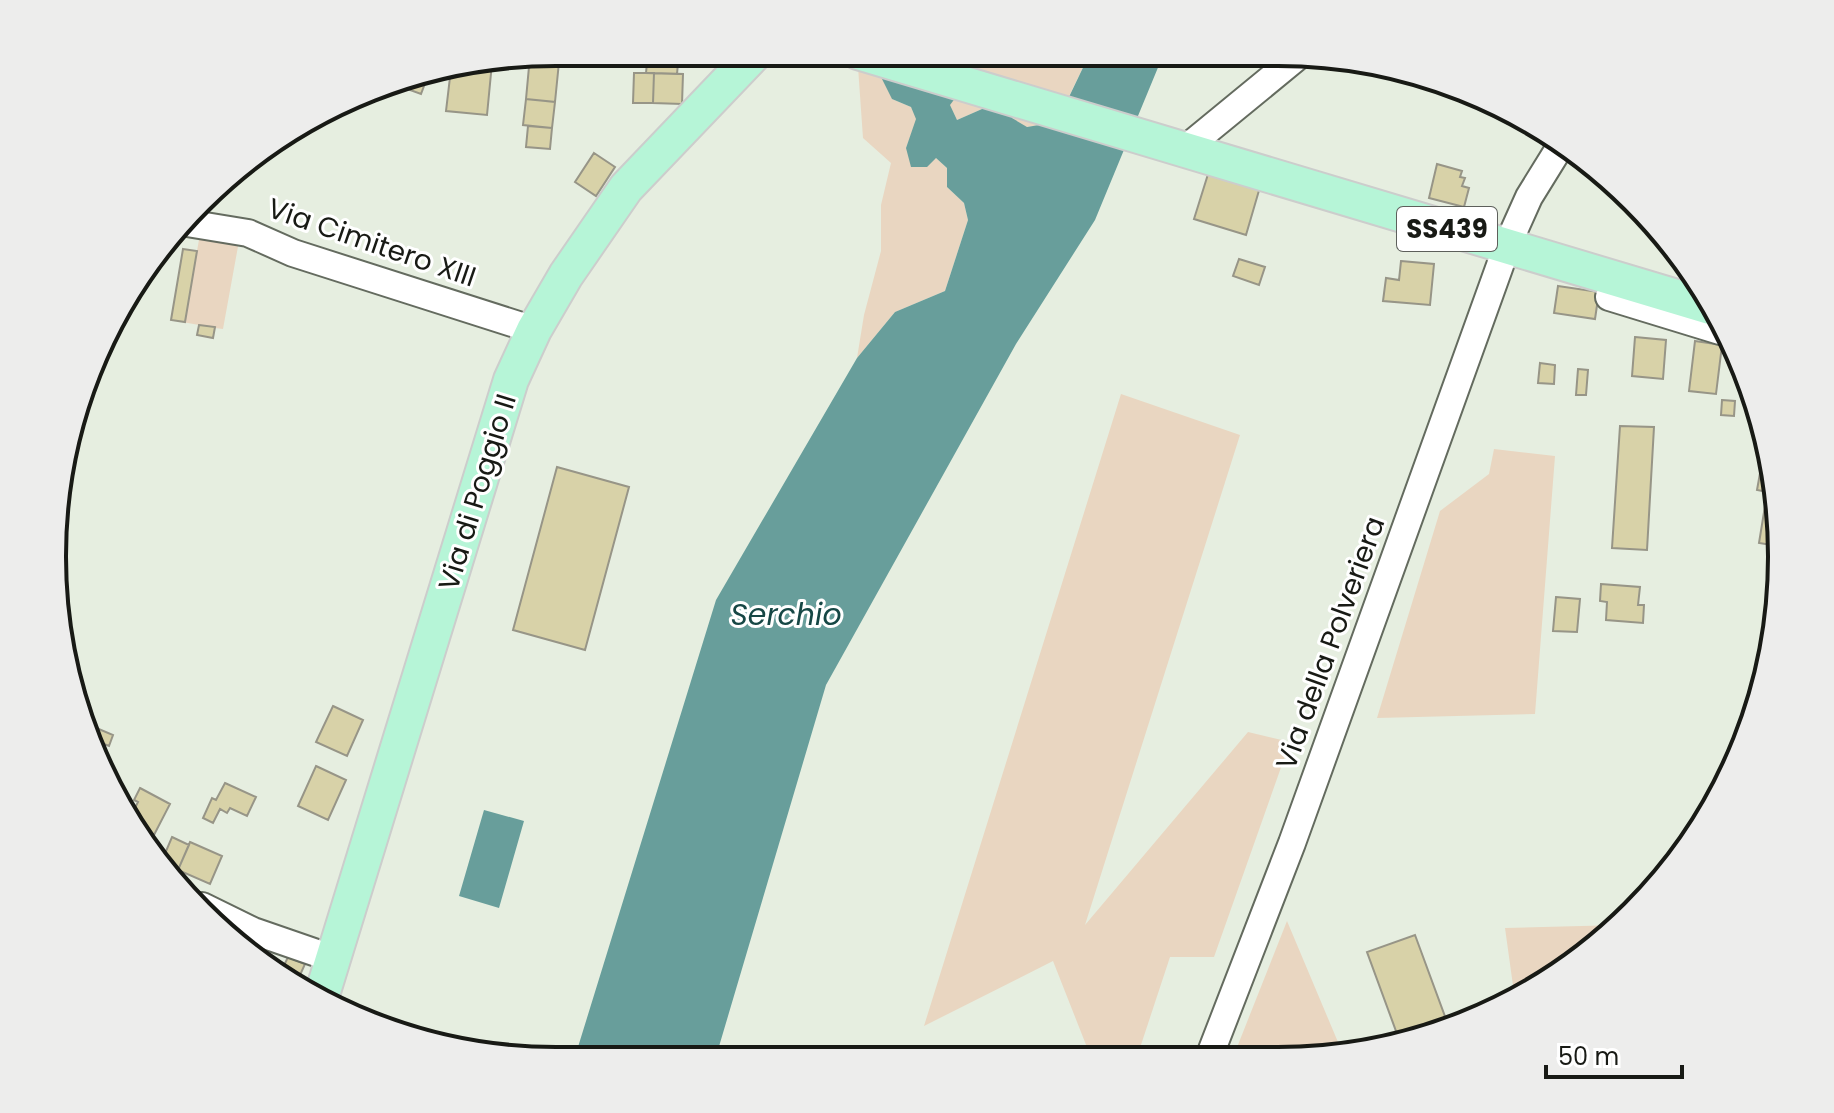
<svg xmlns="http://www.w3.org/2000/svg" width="1834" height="1113" viewBox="0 0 1834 1113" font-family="Poppins,sans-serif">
	<rect width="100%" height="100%" fill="#e6eee0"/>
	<path fill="#e9d6c1" d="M 895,53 L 1090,53 L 1056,123 L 1026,127 L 1012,118 L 1009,101 L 998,102 L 957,120 L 950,106 L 892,99 L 911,107 L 917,119 L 906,148 L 936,158 L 947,168 L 947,187 L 964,203 L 968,220 L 945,291 L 895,312 L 857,358 L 864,315 L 881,251 L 881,205 L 891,163 L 863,138 L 858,67 Z
		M 200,234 L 239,241 L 223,329 L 215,328 L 213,338 L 197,335 L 199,325 L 171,320 L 183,249 L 197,251 Z
		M 1121,394 L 1240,435 L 1085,925 L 1248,732 L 1290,742 L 1214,957 L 1170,957 L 1136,1060 L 1092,1060 L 1053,961 L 924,1026 Z
		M 1494,449 L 1555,456 L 1535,714 L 1377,718 L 1440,511 L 1489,474 Z
		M 1287,921 L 1343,1054 L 1311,1060 L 1232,1060 Z
		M 1620,925 L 1610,936 L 1530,993 L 1515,1000 L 1505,928 Z"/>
	<path fill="#689e9b" d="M 1090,53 L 1164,53 L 1095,220 L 1016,344 L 826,685 L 715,1060 L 574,1060 L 716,600 L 857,358 L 895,312 L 945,291 L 968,220 L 964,203 L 947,187 L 947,168 L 936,158 L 927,167 L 911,167 L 906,148 L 916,119 L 911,107 L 892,99 L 877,69 L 968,81 L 950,105 L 957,120 L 998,102 L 1009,100 L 1012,118 L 1027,127 L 1057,122 Z
		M 484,810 L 524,821 L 499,908 L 459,896 Z"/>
	<path fill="#d8d2a8" stroke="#979587" stroke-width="2" d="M 560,52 L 555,102 L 526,99 L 530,56 Z
		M 648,52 L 679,52 L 677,74 L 646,73 Z
		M 492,63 L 487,115 L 446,111 L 451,69 Z
		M 634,73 L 654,73 L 653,103 L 633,103 Z
		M 654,73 L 683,74 L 682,104 L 653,103 Z
		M 419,75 L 427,78 L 421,94 L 388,82 Z
		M 526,99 L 555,102 L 552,128 L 523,125 Z
		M 528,126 L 552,128 L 550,149 L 526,147 Z
		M 594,153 L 615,167 L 596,196 L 575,182 Z
		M 1437,164 L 1462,171 L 1460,177 L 1465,178 L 1462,186 L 1469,188 L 1464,207 L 1429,198 Z
		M 1209,171 L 1260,187 L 1246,235 L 1194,219 Z
		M 183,249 L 197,251 L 185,322 L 171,320 Z
		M 1239,259 L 1265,267 L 1259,285 L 1233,276 Z
		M 1401,261 L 1434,264 L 1430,305 L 1383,301 L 1386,278 L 1399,280 Z
		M 1558,286 L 1599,292 L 1595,319 L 1554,313 Z
		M 199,325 L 215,327 L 213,338 L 197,335 Z
		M 1635,337 L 1666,340 L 1663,379 L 1632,376 Z
		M 1695,341 L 1722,345 L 1716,394 L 1689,391 Z
		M 1540,363 L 1555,365 L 1554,384 L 1538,383 Z
		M 1578,369 L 1588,370 L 1586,395 L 1576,395 Z
		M 1722,400 L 1735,401 L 1734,416 L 1721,415 Z
		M 1620,426 L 1654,427 L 1647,550 L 1612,548 Z
		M 1764,451 L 1770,452 L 1772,459 L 1768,492 L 1757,490 Z
		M 557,467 L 629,487 L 585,650 L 513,630 Z
		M 1765,506 L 1772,507 L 1772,545 L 1759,543 Z
		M 1601,584 L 1640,587 L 1638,605 L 1644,605 L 1643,623 L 1606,620 L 1607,602 L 1600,601 Z
		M 1556,597 L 1580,599 L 1577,632 L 1553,631 Z
		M 333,706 L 363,720 L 347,756 L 316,742 Z
		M 80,721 L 113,735 L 109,746 L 89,738 Z
		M 316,766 L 346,780 L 328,820 L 298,806 Z
		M 225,783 L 256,797 L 247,816 L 230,808 L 227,813 L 220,809 L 213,823 L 203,818 L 212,798 L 216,800 Z
		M 140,788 L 170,804 L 154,835 L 136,826 L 131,816 L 138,802 L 134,800 Z
		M 172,837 L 189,845 L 178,870 L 161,863 Z
		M 190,842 L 222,856 L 210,884 L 178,870 Z
		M 1415,935 L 1450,1030 L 1439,1034 L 1400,1042 L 1367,952 Z
		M 288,957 L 305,964 L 296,984 L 279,976 Z"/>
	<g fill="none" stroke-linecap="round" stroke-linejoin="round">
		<g stroke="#646b5f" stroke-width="30">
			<path id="minor" d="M 1185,149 L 1302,53
				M 187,223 L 248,233 L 293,253 L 534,330
				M 1609,297 L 1720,331
				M 202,906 L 253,931 L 334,959
				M 1208,1060 L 1292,843 L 1507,246 L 1529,197 L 1563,142"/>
		</g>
		<g stroke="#cccdcc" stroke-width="38">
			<path id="major" d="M 858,52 L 1710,307
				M 321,998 L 511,380 L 534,330 L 566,275 L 626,188 L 756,52"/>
		</g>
		<use href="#minor" stroke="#fff" stroke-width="26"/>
		<use href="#major" stroke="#b6f5d7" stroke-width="34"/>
	</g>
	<g text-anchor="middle" stroke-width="6" stroke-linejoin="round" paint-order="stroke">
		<rect fill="#fff" stroke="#5d5f5b" stroke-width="2" x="1397" y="207" width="100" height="44" rx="6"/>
		<g font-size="26" font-weight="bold" fill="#181a15">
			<text x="1447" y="238">SS439</text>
		</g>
		<g font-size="28" fill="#181a15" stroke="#fff">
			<text transform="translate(372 242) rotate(19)" y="10">Via Cimitero XIII</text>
			<text transform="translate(477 492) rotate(-73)" y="10">Via di Poggio II</text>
			<text transform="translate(1330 643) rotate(-70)" y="10">Via della Polveriera</text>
		</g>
		<g font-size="30" font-style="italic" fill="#164745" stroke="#fff">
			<text x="786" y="625">Serchio</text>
		</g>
	</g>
	<path d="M0 0H1834V1113H0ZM556 66H1278A490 490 0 0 1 1768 556V557A490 490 0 0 1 1278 1047H556A490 490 0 0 1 66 557V556A490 490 0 0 1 556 66Z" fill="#ededec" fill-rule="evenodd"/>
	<path fill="none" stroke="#181a15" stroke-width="4" d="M556 66H1278A490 490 0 0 1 1768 556V557A490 490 0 0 1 1278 1047H556A490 490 0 0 1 66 557V556A490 490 0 0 1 556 66Z"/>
	<path d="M1546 1065v12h136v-12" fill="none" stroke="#181a15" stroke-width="4"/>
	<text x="1558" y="1065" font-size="24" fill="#181a15" stroke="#ffffff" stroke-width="6" paint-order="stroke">50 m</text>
</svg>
